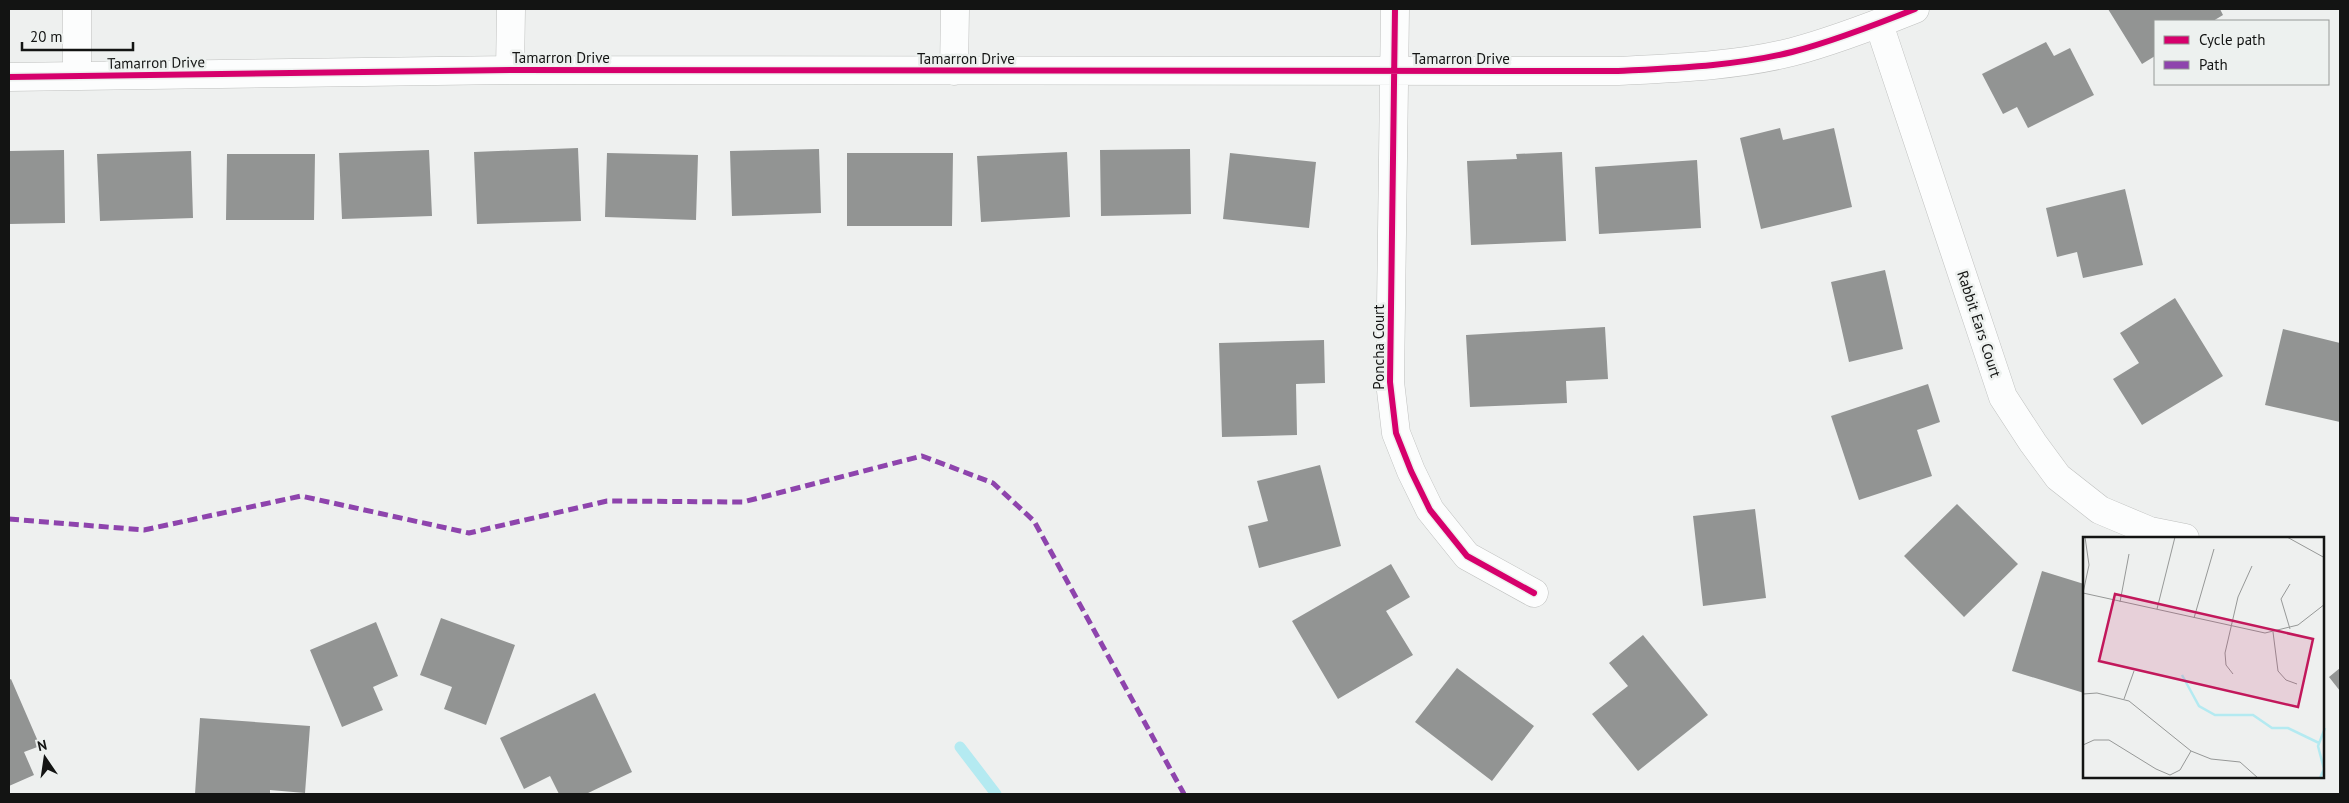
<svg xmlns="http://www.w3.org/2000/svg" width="2349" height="803" viewBox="0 0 2349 803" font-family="'PT Sans',sans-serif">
	<rect width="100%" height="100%" fill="#eef0ef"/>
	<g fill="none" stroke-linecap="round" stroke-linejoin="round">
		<path stroke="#b4eaf1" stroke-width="11" d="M 960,747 L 996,794"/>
	</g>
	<path fill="#929493" d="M 2108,9 L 2220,9 L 2223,15 L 2213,21 L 2155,21 L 2155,56 L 2142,64 Z
		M 2046,42 L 2054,56 L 2070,48 L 2094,95 L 2028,128 L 2017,107 L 2003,114 L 1982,74 Z
		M 1780,128 L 1783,140 L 1834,128 L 1852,207 L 1761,229 L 1740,138 Z
		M 578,148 L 581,221 L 477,224 L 474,152 Z
		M 819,149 L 821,213 L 732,216 L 730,151 Z
		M 1190,149 L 1191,214 L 1101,216 L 1100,150 Z
		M 64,150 L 65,223 L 9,224 L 9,151 Z
		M 429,150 L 432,216 L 342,219 L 339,153 Z
		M 191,151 L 193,218 L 100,221 L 97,154 Z
		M 1067,152 L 1070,217 L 981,222 L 977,156 Z
		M 1562,152 L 1566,241 L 1471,245 L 1467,161 L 1517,159 L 1516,154 Z
		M 607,153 L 698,155 L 696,220 L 605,217 Z
		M 847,153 L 953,153 L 952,226 L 847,226 Z
		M 1230,153 L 1316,162 L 1309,228 L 1223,219 Z
		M 227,154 L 315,154 L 314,220 L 226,220 Z
		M 1697,160 L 1701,228 L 1599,234 L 1595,167 Z
		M 2125,189 L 2143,265 L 2083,278 L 2077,252 L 2057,257 L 2046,208 Z
		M 1885,270 L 1903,349 L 1849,362 L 1831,282 Z
		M 2175,298 L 2223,376 L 2142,425 L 2113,379 L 2139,363 L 2120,333 Z
		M 1605,327 L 1608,379 L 1566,381 L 1567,403 L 1470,407 L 1466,335 Z
		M 2283,329 L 2340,343 L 2340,422 L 2265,405 Z
		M 1324,340 L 1325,383 L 1296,384 L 1297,435 L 1222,437 L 1219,343 Z
		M 1928,384 L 1940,422 L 1917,430 L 1932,476 L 1859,500 L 1831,416 Z
		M 1320,465 L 1341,546 L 1259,568 L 1248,526 L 1268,521 L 1257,481 Z
		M 1957,504 L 2018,564 L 1964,617 L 1904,556 Z
		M 1755,509 L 1766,598 L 1703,606 L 1693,516 Z
		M 1391,564 L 1410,597 L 1386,611 L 1413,655 L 1338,699 L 1292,621 Z
		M 2042,571 L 2084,584 L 2084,693 L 2012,671 Z
		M 441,618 L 515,645 L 486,725 L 444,709 L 452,687 L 420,675 Z
		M 376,622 L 398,676 L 373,687 L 383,710 L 342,727 L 310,650 Z
		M 1643,635 L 1708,715 L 1638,771 L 1592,714 L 1628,686 L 1609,663 Z
		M 1457,668 L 1534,726 L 1492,781 L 1415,722 Z
		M 2340,668 L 2340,691 L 2329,677 Z
		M 11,679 L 40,746 L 24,752 L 34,775 L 9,786 L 9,680 Z
		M 595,693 L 632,772 L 586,794 L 559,794 L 550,776 L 524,789 L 500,738 Z
		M 200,718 L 310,726 L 305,793 L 270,790 L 270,794 L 195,794 Z"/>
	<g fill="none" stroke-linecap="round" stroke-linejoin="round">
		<g stroke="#bfc0bf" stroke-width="29">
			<path id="minor" d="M 77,9 L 77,76
				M 1395,9 L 1390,382 L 1396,433 L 1411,471 L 1430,510 L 1467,556 L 1534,593
				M 1879,24 L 2003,397 L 2033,443 L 2058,477 L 2100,510 L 2150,531 L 2185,538
				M 510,70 L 511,9
				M 954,71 L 955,9
				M 9,77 L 510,70 L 1618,71 C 1676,68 1736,66 1792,52 C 1834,41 1875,25 1915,9"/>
		</g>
		<use href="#minor" stroke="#fcfdfd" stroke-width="28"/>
		<path stroke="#8e44ad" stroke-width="5" stroke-dasharray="10 5" stroke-linecap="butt" d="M 9,519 L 144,530 L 301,496 L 469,533 L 607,501 L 743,502 L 922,456 L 993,483 L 1034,521 L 1184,794"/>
		<g stroke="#edf1ef" stroke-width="9">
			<path id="cycleway" d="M 1395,9 L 1390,382 L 1396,433 L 1411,471 L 1430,510 L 1467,556 L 1534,593
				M 9,77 L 510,70 L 1618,71 C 1676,68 1736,66 1792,52 C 1834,41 1875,25 1915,9"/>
		</g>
		<use href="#cycleway" stroke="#d6006c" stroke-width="6"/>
	</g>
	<g text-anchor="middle" stroke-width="5" stroke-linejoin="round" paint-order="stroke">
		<g font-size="15" fill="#131413" stroke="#edf1ef">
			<text x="561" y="63">Tamarron Drive</text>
			<text x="966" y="64">Tamarron Drive</text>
			<text x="1461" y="64">Tamarron Drive</text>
			<text transform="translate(156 63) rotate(-1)" y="5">Tamarron Drive</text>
			<text transform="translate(1979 324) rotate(72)" y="5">Rabbit Ears Court</text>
			<text transform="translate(1379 347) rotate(-90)" y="5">Poncha Court</text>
		</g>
	</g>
	<g transform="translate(2083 537)">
		<rect width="241" height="241" fill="#eef0ef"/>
		<path fill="none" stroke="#b4eaf1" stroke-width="2.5" d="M 99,138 L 116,169 L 132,178 L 170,178 L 189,191 L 205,191 L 236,206M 237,241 L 241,232 L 235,209 L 242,191"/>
		<path fill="none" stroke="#969897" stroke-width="1" d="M 204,0 L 242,21M 207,47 L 198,62 L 207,92M 0,56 L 182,96 L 215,88 L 242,67M 0,56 L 6,28 L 2,0M 37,65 L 46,17M 74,72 L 92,0M 111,81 L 131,12M 190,95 L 195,134 L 203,143 L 214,147M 150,137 L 143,128 L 142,116 L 155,60 L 169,29M 0,157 L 14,156 L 46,164 L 108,214 L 128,222 L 157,225 L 175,241M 41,162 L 51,134M 0,208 L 11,203 L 26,203 L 73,232 L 87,238 L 97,233 L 108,214"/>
		<path fill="#c2185b" fill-opacity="0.15" stroke="#c2185b" stroke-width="2.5" d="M 32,57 L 230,102 L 215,170 L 16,124 Z"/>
		<rect width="241" height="241" fill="none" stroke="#131413" stroke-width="2.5"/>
	</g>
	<rect width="2349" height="803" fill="none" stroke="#131413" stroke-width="20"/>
	<rect x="2154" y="20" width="175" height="65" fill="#edf1ef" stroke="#969997"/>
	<rect x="2164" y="36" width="25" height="8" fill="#d6006c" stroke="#969997"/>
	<text x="2199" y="45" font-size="15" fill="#131413">Cycle path</text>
	<rect x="2164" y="61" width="25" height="8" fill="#8e44ad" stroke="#969997"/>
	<text x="2199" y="70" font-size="15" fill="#131413">Path</text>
	<g transform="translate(45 758) rotate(347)" stroke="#edf1ef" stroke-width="4" paint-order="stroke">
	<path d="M0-4L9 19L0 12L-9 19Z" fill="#131413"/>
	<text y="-8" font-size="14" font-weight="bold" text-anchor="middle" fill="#131413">N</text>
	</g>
	<path d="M22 42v8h111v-8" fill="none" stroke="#131413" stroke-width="2.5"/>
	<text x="30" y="42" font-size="15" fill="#131413" stroke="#edf1ef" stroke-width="4" paint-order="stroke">20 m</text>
</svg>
